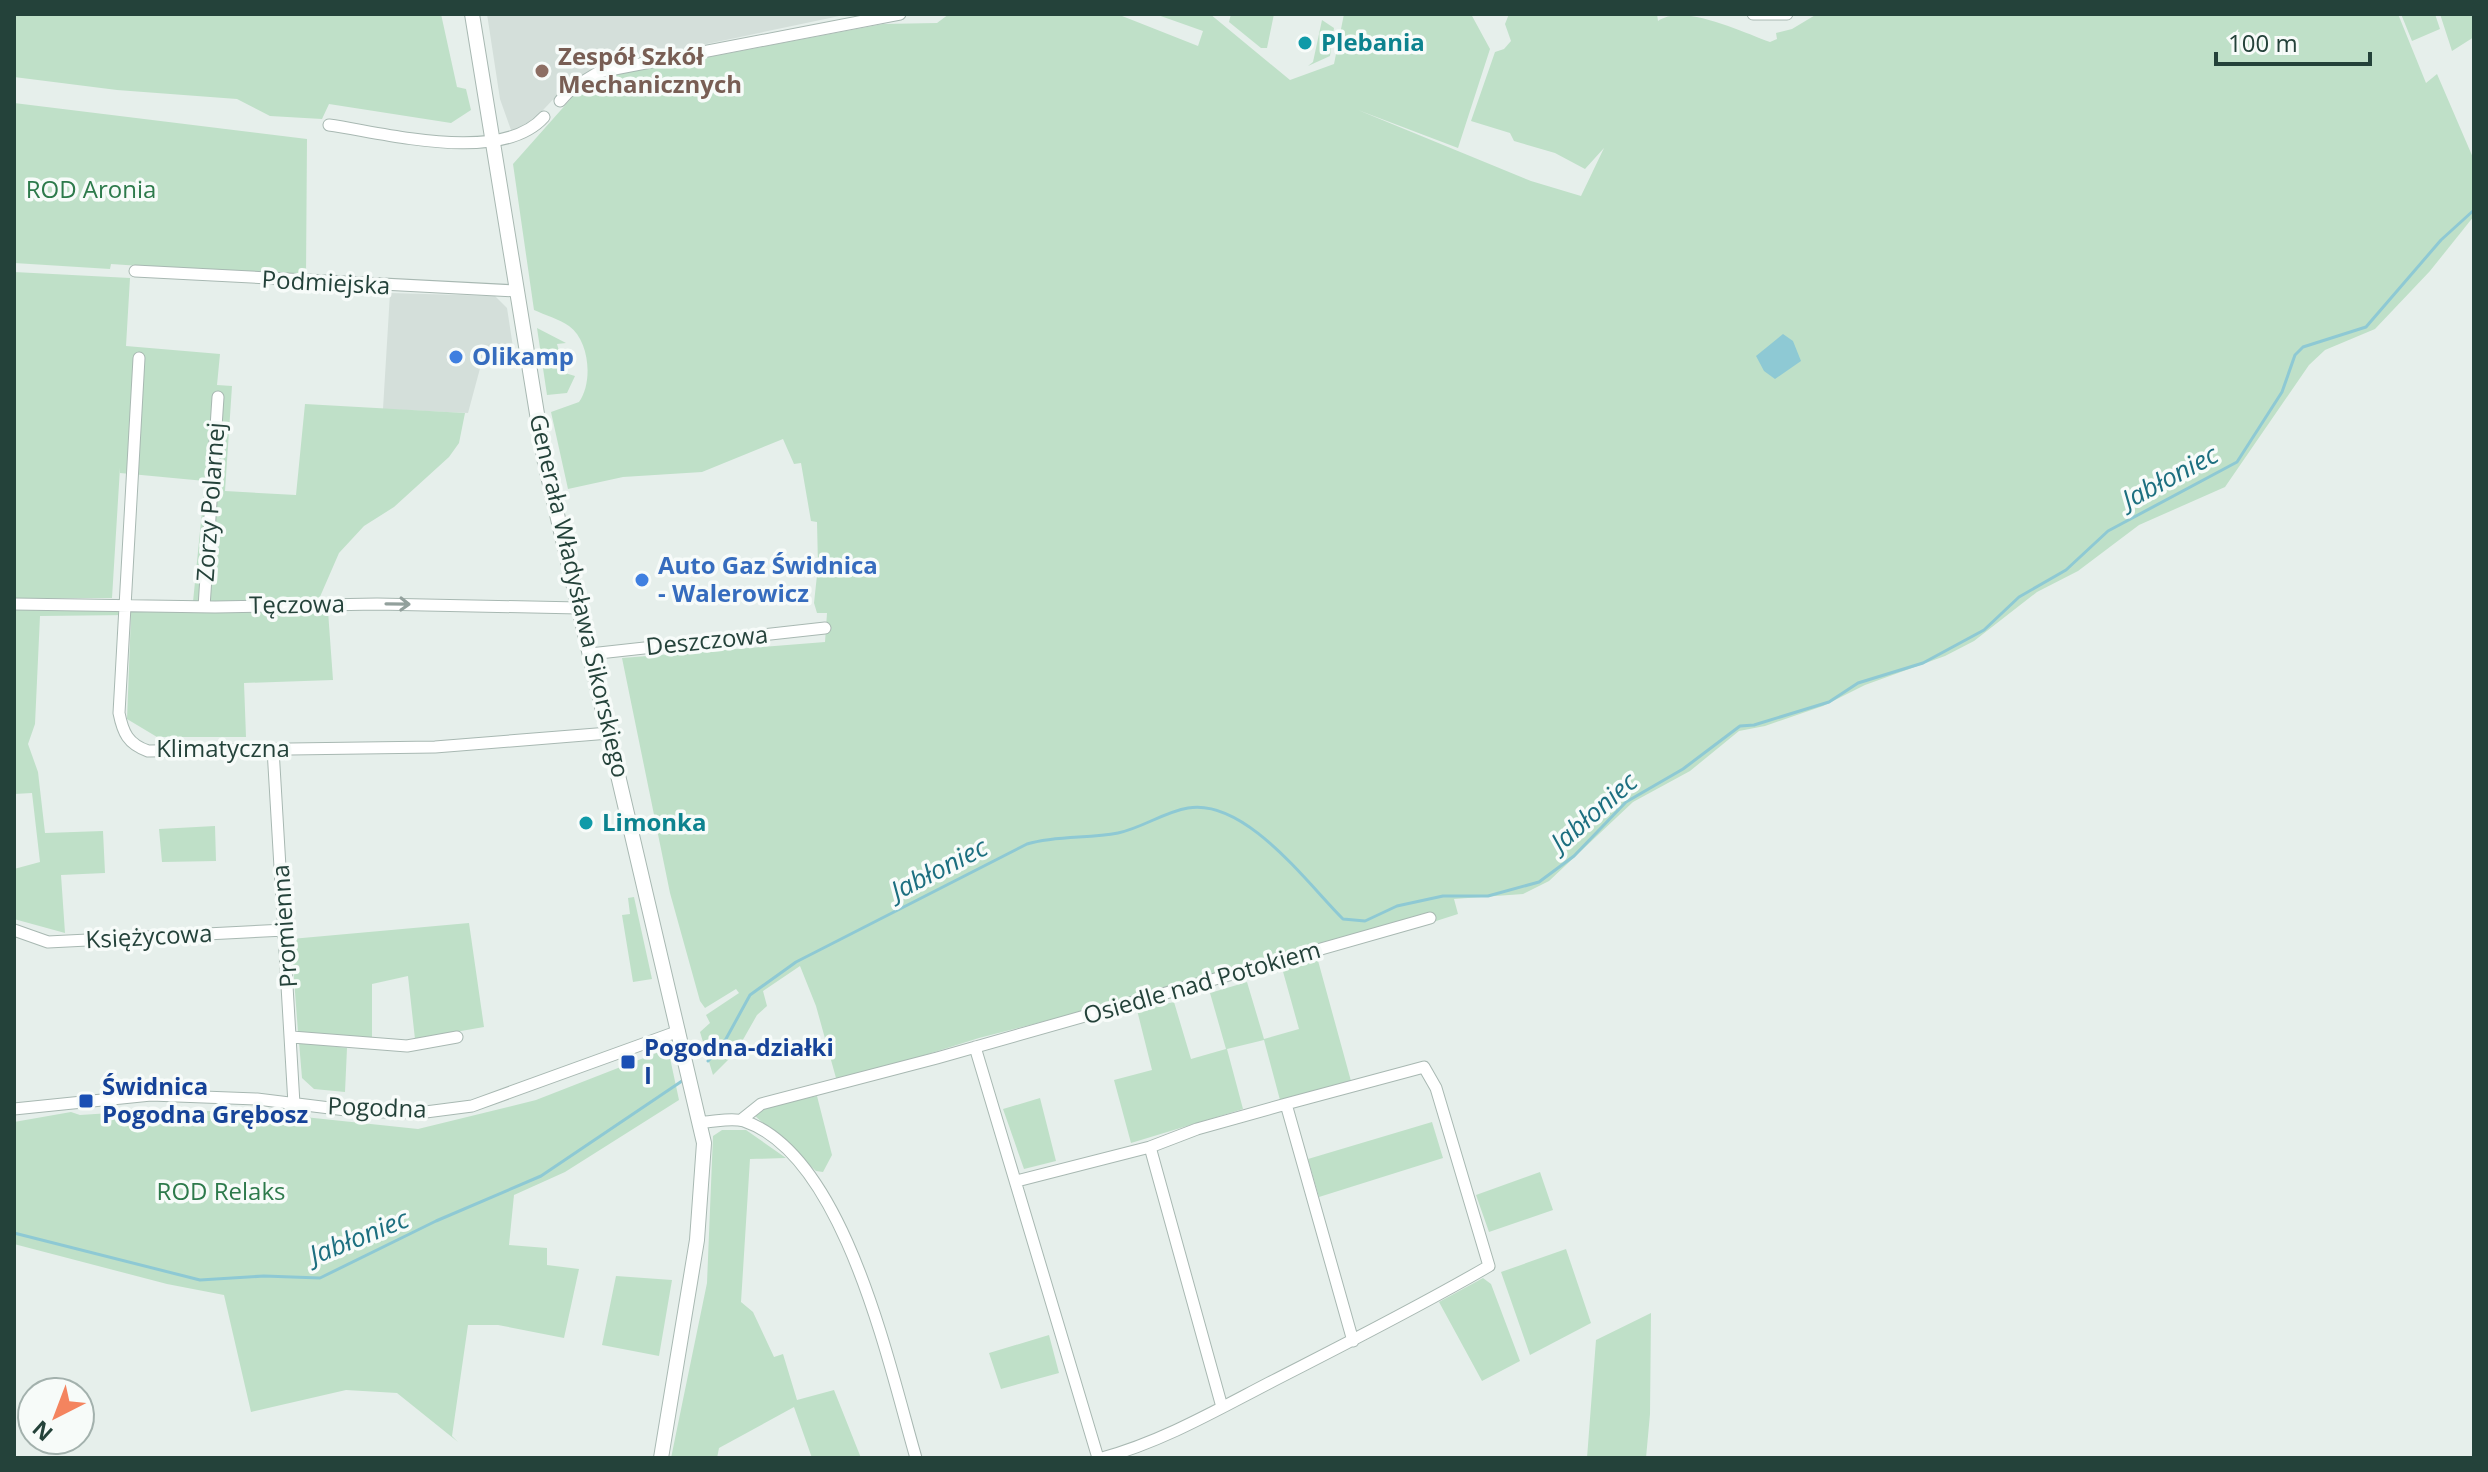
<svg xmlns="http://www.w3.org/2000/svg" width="2488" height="1472" viewBox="0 0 2488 1472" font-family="'Open Sans',sans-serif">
	<rect width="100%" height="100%" fill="#e6efeb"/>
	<path fill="#d4dfda" d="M 487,14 L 849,14 L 597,67 L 563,89 L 526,128 L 511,130 L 500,99 Z
		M 390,293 L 495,296 L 507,308 L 515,360 L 482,361 L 468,413 L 383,409 Z"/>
	<path fill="#bfe0c8" d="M 14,14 L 441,14 L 457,87 L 466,89 L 471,110 L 451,123 L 329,104 L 322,119 L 270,116 L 237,99 L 117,90 L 14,77 Z
		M 949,14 L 1117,14 L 1198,46 L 1203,31 L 1155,14 L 1210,14 L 1290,80 L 1334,64 L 1344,14 L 1471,14 L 1490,49 L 1458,148 L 1358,110 L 1531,181 L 1581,196 L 1604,148 L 1585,169 L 1555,153 L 1514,141 L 1510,133 L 1471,121 L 1495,52 L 1504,49 L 1511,41 L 1505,24 L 1509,14 L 1657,14 L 1658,21 C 1683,3 1742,32 1770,42 L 1777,39 L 1776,33 L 1792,29 L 1817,14 L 2398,14 L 2426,83 L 2437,74 L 2474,160 L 2474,216 L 2430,271 L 2375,329 L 2325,350 L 2309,365 L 2225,487 L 2139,525 L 2078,571 L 2037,592 L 1974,641 L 1945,656 L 1865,685 L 1823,706 L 1765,726 L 1739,731 L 1690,771 L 1633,802 L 1549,881 L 1523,894 L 1454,899 L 1458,914 L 1433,922 L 979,1038 L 820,1088 L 836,1078 L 816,1006 L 800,966 L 763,991 L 767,1006 L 757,1015 L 736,1052 L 713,1075 L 700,1032 L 710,1023 L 706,1015 L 739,993 L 736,989 L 705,1008 L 700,1001 L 670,893 L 622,658 L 825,642 L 827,613 L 817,613 L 814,603 L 818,566 L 817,522 L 811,521 L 801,463 L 794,464 L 783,439 L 702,472 L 623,477 L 568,489 L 551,412 L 579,402 C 593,383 590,341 569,326 C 559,319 545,315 534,310 L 513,164 L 576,93 L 597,78 L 883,24 L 937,23 Z
		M 1231,14 L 1274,14 L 1267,48 L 1261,48 L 1229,22 Z
		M 2401,14 L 2435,14 L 2440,29 L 2412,41 Z
		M 2440,14 L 2474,14 L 2474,37 L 2452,51 Z
		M 1322,20 L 1334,28 L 1330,56 L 1308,66 L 1313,62 Z
		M 14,103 L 307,139 L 306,277 L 111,264 L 110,269 L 14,263 Z
		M 14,272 L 130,278 L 126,346 L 220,354 L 217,385 L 232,386 L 225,491 L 296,495 L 305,404 L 465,413 L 459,443 L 449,457 L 394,507 L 364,526 L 339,553 L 319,599 L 312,601 L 193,602 L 205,481 L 120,473 L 120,468 L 112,598 L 14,598 Z
		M 537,328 L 566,343 L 557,344 L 565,373 L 575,376 L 567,393 L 547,395 Z
		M 14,610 L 328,611 L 333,680 L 244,683 L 246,737 L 157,737 L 127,719 L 131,615 L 40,616 L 35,724 L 28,744 L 38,772 L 45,833 L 103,831 L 105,873 L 61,875 L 65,933 L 14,919 L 14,869 L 40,862 L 32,793 L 14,794 Z
		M 215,826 L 216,861 L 162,862 L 159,829 Z
		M 634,897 L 652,979 L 633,982 L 622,915 L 630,914 L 628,898 Z
		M 469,923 L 484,1027 L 415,1039 L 408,976 L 372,984 L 372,1038 L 298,1032 L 291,939 Z
		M 1317,957 L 1351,1081 L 1280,1100 L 1264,1040 L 1227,1049 L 1243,1109 L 1131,1143 L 1114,1080 L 1152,1070 L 1137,1010 L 1174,1002 L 1191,1059 L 1226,1049 L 1210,993 L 1247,982 L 1264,1039 L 1299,1029 L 1282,968 Z
		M 299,1042 L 347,1048 L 345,1092 L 314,1089 L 302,1078 Z
		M 659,1052 L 670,1058 L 679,1100 L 565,1172 L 514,1195 L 509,1245 L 547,1248 L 547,1265 L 579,1269 L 564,1338 L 498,1325 L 468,1325 L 452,1436 L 458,1442 L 397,1393 L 346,1390 L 251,1412 L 224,1295 L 167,1284 L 14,1244 L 14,1122 L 71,1112 L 80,1115 L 157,1110 L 257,1112 L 418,1129 L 536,1100 Z
		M 817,1096 L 832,1155 L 823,1172 L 816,1171 L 754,1115 L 769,1106 Z
		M 1040,1098 L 1056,1161 L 1024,1169 L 1003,1109 Z
		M 1432,1122 L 1443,1158 L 1319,1197 L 1308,1159 Z
		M 722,1130 L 746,1130 L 786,1158 L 750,1159 L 741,1302 L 753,1312 L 774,1357 L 783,1354 L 797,1400 L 834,1390 L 861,1458 L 812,1458 L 794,1407 L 719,1448 L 717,1458 L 671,1458 L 707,1283 L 713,1136 Z
		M 1540,1172 L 1553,1210 L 1489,1232 L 1476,1195 Z
		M 1566,1249 L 1591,1323 L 1530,1355 L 1501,1272 Z
		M 616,1276 L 672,1280 L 659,1356 L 602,1345 Z
		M 1483,1278 L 1491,1284 L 1520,1361 L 1482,1381 L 1439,1302 Z
		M 1651,1313 L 1650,1414 L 1646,1458 L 1587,1458 L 1596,1340 Z
		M 1049,1335 L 1059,1373 L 1001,1389 L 989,1353 Z"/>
	<path fill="#8ec9d4" d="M 1783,334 L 1793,341 L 1801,361 L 1775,379 L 1764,371 L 1756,356 Z"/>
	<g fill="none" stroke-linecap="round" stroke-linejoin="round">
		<path stroke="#8ec9d4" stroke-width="3" d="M 708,1061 L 721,1048 L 750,995 L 796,962 L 1027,844 C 1058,835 1088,839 1118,833 C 1142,828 1164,812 1188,808 C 1245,798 1307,883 1343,919 L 1365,921 L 1397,906 L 1443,896 L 1488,896 L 1539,882 L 1574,856 L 1626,802 L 1683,769 L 1740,726 L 1754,725 L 1829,702 L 1858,683 L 1923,663 L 1984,630 L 2019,597 L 2066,570 L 2108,531 L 2237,462 L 2282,392 L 2295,355 L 2303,347 L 2366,327 L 2441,240 L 2474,210
			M 14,1233 L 200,1280 L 264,1276 L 320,1278 L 436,1221 L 541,1176 L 682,1081"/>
		<g stroke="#a8b8b2" stroke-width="13">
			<path id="minor" d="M 1753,14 L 1787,14
				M 560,101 L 571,89 L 599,72 L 900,14
				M 329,125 C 386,133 501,165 544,117
				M 135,271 L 517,291
				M 139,358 L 119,713 C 123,733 128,744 148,751 L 435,747 L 609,733
				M 14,604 L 215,607 L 377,604 L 579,608
				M 204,607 L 218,397
				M 590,654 L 825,628
				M 273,749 L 294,1104
				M 14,930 L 48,942 L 285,930
				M 292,1037 L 407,1046 L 457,1037
				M 975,1047 L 1098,1458
				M 14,1109 L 151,1095 L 257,1099 L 354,1111 L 418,1113 L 472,1106 L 679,1031
				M 741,1120 L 761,1104 L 937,1058 L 1430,918
				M 702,1122 C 716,1122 730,1117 744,1121 C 845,1155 889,1366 916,1458
				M 1150,1147 L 1222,1407
				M 1017,1181 L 1150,1147 L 1197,1129 L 1286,1104 L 1353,1341
				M 1102,1458 C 1161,1442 1215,1411 1269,1383 C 1343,1345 1417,1308 1489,1266 L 1436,1088 L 1424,1067 L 1286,1104"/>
		</g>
		<g stroke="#a8b8b2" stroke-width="16">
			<path id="tertiary" d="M 472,14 L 545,463 L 704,1143 L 697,1240 L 661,1458"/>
		</g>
		<use href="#minor" stroke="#fff" stroke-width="11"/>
		<use href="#tertiary" stroke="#fff" stroke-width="14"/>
	</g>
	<defs><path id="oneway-shaft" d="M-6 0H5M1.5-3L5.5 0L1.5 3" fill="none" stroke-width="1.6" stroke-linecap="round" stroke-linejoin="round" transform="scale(2)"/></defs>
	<use stroke="#92a09c" href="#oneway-shaft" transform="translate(398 604) rotate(1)"/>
	<g fill="#0f9aa8" stroke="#f7fbf9" stroke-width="3">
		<circle cx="1305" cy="43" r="8"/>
		<circle cx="586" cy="823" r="8"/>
	</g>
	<circle fill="#8d6e63" stroke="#f7fbf9" stroke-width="3" cx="542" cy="71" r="8"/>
	<g fill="#3f7fe0" stroke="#f7fbf9" stroke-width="3">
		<circle cx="456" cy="357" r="8"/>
		<circle cx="642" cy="580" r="8"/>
	</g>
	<g fill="#1a4fb4" stroke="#f7fbf9" stroke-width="3">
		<rect x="620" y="1054" width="16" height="16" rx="4"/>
		<rect x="78" y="1093" width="16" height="16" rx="4"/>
	</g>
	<g text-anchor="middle" stroke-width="7" stroke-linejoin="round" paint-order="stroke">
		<g font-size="24" font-weight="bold" fill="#0d838f" stroke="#f7fbf9" text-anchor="start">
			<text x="1321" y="51">Plebania</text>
			<text x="602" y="831">Limonka</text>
		</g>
		<g font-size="24" font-weight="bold" fill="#785e54" stroke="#f7fbf9" text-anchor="start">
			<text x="558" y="65">Zespół Szkół<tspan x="558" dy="28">Mechanicznych</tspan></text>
		</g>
		<g font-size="24" fill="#2d7a4b" stroke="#f7fbf9">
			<text x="91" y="198">ROD Aronia</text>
			<text x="221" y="1200">ROD Relaks</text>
		</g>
		<g font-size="24" fill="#24423a" stroke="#f7fbf9">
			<text transform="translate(326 283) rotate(3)" y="8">Podmiejska</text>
			<text transform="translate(211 502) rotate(-86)" y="8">Zorzy Polarnej</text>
			<text transform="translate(579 596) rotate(77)" y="8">Generała Władysława Sikorskiego</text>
			<text transform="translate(297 605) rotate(-1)" y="8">Tęczowa</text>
			<text transform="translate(707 641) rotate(-6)" y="8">Deszczowa</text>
			<text x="223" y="757">Klimatyczna</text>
			<text transform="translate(285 926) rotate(-94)" y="8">Promienna</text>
			<text transform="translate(149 937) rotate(-3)" y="8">Księżycowa</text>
			<text transform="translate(1202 983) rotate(-16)" y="8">Osiedle nad Potokiem</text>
			<text transform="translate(377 1108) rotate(2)" y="8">Pogodna</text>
		</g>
		<g font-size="24" font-weight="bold" fill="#366cbe" stroke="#f7fbf9" text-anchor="start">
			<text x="472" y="365">Olikamp</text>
			<text x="658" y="574">Auto Gaz Świdnica<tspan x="658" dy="28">- Walerowicz</tspan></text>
		</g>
		<g font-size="24" font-weight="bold" fill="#164399" stroke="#f7fbf9" text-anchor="start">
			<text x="644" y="1056">Pogodna-działki<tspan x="644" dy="28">I</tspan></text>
			<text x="102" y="1095">Świdnica<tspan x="102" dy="28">Pogodna Grębosz</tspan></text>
		</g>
		<g font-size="26" font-style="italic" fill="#1c6f80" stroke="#f7fbf9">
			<text transform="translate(2170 477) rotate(-28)" y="9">Jabłoniec</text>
			<text transform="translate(1594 812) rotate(-41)" y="9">Jabłoniec</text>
			<text transform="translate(939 869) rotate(-27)" y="9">Jabłoniec</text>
			<text transform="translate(359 1237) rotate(-22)" y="9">Jabłoniec</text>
		</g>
	</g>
	<rect width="2488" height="1472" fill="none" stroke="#24423a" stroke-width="32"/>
	<g transform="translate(56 1416) rotate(222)"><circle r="38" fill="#f7fbf9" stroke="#a3b1ad" stroke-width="2"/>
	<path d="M0-6L14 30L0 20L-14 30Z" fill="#f4845f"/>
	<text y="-12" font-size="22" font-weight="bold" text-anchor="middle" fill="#24423a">N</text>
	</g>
	<path d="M2216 52v12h154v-12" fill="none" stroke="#24423a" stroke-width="4"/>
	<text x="2228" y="52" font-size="24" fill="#24423a" stroke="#f7fbf9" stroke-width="6" paint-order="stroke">100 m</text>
</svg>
